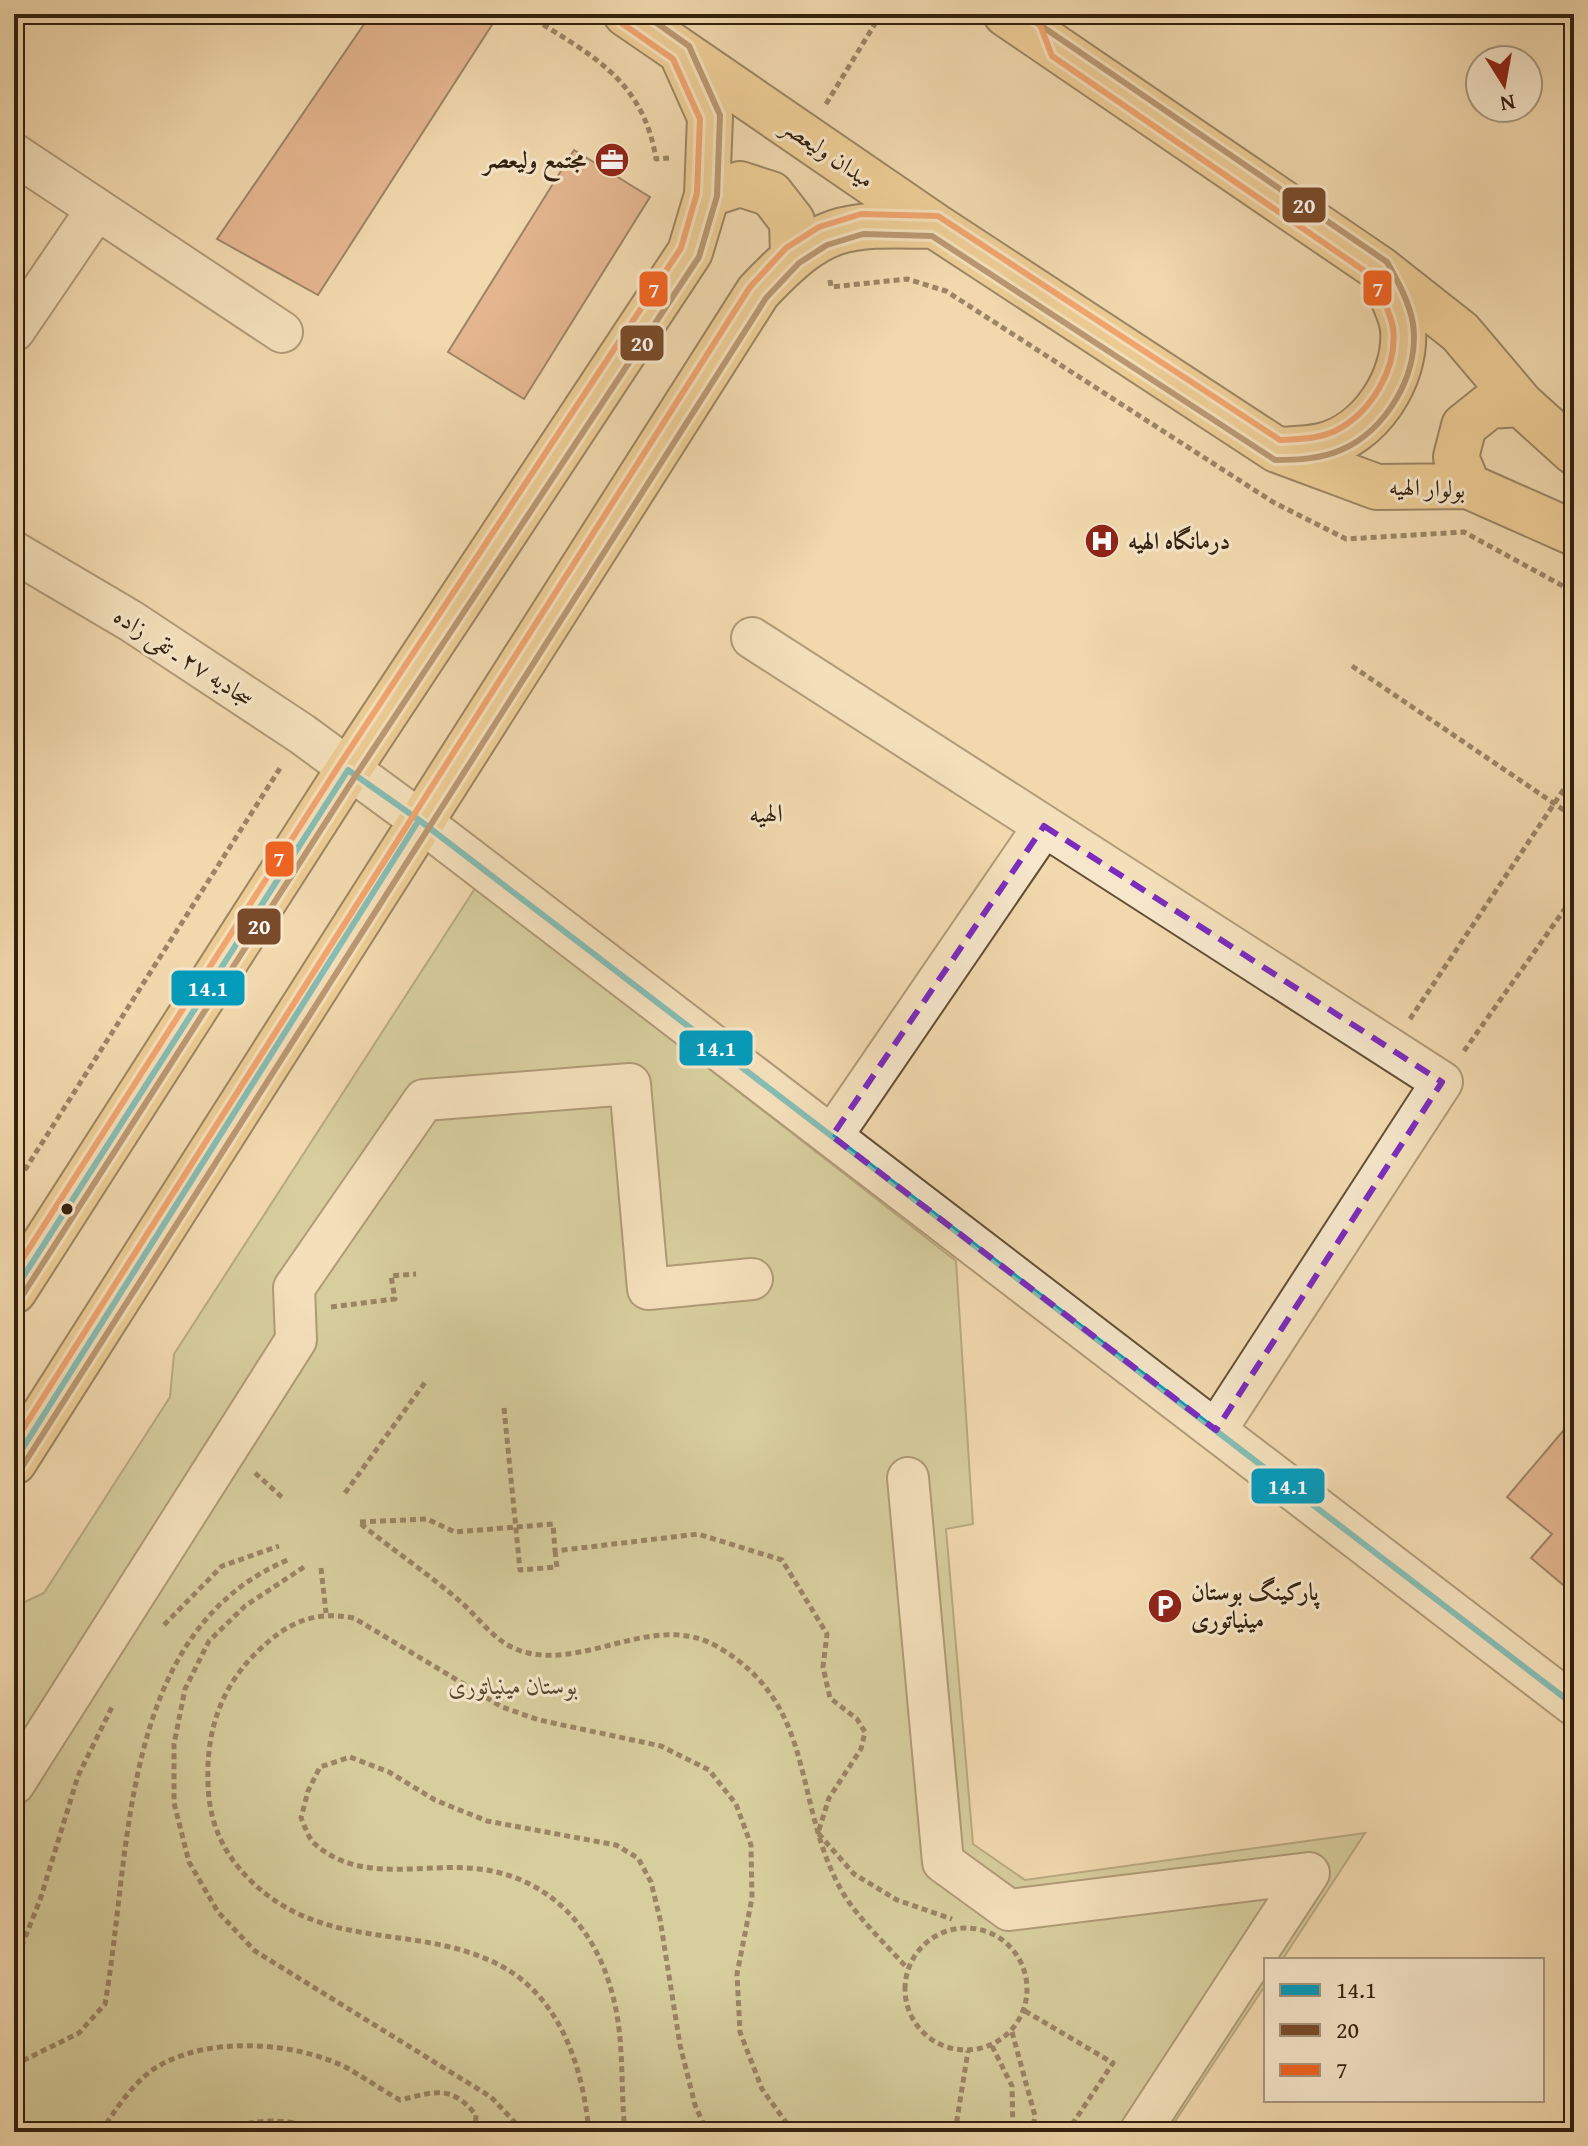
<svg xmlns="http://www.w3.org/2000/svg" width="1588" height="2146" viewBox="0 0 1588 2146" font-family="'Gentium Book Plus',Amiri,serif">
	<rect width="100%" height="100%" fill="#f1d8ad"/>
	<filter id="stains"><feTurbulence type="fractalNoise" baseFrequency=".0025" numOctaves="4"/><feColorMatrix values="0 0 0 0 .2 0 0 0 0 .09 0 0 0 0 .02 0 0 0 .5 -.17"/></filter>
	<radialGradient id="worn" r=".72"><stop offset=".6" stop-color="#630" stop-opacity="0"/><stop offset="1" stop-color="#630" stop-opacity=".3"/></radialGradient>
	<path fill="#b9bf8a" stroke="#76704c" stroke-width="2" d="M 476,887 L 956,1261 L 973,1524 L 946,1529 L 973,1844 L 1025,1880 L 1365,1833 L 1282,1960 L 1266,1960 L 1266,1984 L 1168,2132 L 14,2132 L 14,1607 L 44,1593 L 170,1397 L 174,1354 Z"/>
	<path fill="#d68a6a" stroke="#34200e" stroke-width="2" d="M 371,14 L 499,14 L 318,295 L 217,239 Z
		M 574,150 L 650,197 L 524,399 L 448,352 Z
		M 1574,1418 L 1574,1594 L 1531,1558 L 1552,1534 L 1507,1497 Z"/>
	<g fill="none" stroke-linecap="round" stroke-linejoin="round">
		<g stroke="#634e36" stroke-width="44">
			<path id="minor" d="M 14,154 L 282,332
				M 14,331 L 97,209
				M 14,552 L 131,621 L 302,734 L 419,820 L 1574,1705
				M 752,638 L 1442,1082 L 1216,1430
				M 832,1136 L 1044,826
				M 908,1478 L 943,1862 L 1009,1910 L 1309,1873 L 1140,2132
				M 14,1784 L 296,1340 L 294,1288 L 424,1100 L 630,1084 L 648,1289 L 752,1279"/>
		</g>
		<g stroke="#34200e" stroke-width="48">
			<path id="major" d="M 626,14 L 935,226 L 1277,450 L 1377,487 L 1468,486 L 1574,533
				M 1006,14 L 1380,269 L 1460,332 L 1521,404 L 1574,452
				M 707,195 L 740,184 L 771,194 L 792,221 L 793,255
				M 1278,450 C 1292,449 1307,449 1321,446 C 1370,435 1407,378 1403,329 C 1401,311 1388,289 1381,271
				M 1468,486 L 1456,457 L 1464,426 L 1489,406 L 1521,404
				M 14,1291 L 348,770 L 690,252 L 707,195 L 710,117 L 681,52
				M 14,1462 L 758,292 C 824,222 843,224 935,226"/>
		</g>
		<path stroke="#34200e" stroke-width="5" stroke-dasharray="6 4" stroke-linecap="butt" d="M 526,14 C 589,54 643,78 656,159 L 669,158
			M 826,104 L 881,14
			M 830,280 L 831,287 L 907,279 L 946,291 L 1273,502 L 1346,539 L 1464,532 L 1574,592
			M 1352,666 L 1574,817
			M 1410,1019 L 1574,774
			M 1464,1051 L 1574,896
			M 14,1187 L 282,765
			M 331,1307 L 395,1299 L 391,1276 L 416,1274
			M 504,1408 L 520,1570 L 557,1567 L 555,1551
			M 255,1473 L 284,1499
			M 345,1493 L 426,1381
			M 360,1522 L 427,1519 L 455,1532 L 553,1524 L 555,1551 L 698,1534 L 782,1560 L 827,1634 L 823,1667 L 830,1698 L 857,1719 L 865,1732 L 861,1749 L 829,1798 L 818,1833 L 854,1874 L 897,1900 L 952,1919
			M 361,1524 C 394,1551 430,1575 462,1603 C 483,1622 497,1646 528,1653 C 590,1667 657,1611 718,1647 C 816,1704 793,1797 838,1884 C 853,1914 884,1942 907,1968
			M 304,1567 L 245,1606 L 209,1641 L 185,1689 L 174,1744 L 174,1803 L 189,1862 L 218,1912 L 255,1951 L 491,2097 L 524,2132
			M 321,1568 L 326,1613
			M 164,1625 L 222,1566 L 279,1546
			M905 1989a61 61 0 1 1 122 0a61 61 0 1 1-122 0Z
			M 14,1965 L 40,1900 L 78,1776 L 112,1707
			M 1025,2011 L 1113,2063 L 1067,2132
			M 1012,2032 L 1035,2116 L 1032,2132
			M 992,2046 L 1012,2086 L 1013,2132
			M 14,2065 L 79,2033 L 105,2004 C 132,1851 118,1630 290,1559
			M 101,2132 C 115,2110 134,2081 157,2067 C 207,2036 295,2041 347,2068 C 365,2078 382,2090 400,2100 C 434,2092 451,2084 476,2115 L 475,2132
			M 219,2132 C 251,2118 292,2117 325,2132
			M 589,2132 C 583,2069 562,2000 503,1967 C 420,1921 326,1955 250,1880 C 222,1852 209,1822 208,1783 C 206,1733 220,1688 257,1652 C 287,1623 313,1610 354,1618 L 502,1707 L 539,1720 L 661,1746 L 709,1770 L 736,1804 L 751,1845 L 752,1898 L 737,1974 L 740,2032 L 762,2089 L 793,2132
			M 625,2132 C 620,2085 625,2039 612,1993 C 595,1927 548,1877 479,1869 C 424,1862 361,1885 315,1844 C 308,1838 305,1826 301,1818 L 308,1791 L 320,1767 L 350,1757 L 389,1772 L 435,1800 L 487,1821 L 616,1845 L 638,1858 L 651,1882 L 660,1919 L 680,2045 L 695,2105 L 707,2132
			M 955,2132 L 968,2051"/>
		<use href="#minor" stroke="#f6e6ca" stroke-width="40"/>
		<use href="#major" stroke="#e8bc76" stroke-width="44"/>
		<g stroke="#f6e6ca" stroke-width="12">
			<path id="bus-1" d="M 14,1291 L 348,770 L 419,820 L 1574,1705
				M 14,1462 L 419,820"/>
		</g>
		<g stroke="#f6e6ca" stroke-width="12">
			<path id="bus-2" d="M 22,1296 L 356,775 L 699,257 L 717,196 L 720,115 L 689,46 L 644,14
				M 22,1467 L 766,298 L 799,263 L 827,245 L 863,234 L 932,236 L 1275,460 C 1297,460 1320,459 1341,450 C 1387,430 1420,373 1413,324 C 1410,303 1397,280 1387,262 L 1024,14"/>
		</g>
		<g stroke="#f6e6ca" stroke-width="12">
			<path id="bus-3" d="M 14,1272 L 340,764 L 681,248 L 697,193 L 700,119 L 673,59 L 620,22
				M 14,1443 L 750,287 L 786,248 L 819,227 L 861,214 L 938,216 L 1280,440 C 1298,439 1318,439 1335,431 C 1371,413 1398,368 1393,328 C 1390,310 1379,292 1372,276 L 1052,56 L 1037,17"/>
		</g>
		<use href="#bus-1" stroke="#059bbb" stroke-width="6"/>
		<use href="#bus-2" stroke="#7a4b2a" stroke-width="6"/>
		<use href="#bus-3" stroke="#f26522" stroke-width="6"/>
	</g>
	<path d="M0 0H1588V2146H0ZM 1044,826 L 1442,1082 L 1216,1430 L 832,1136 Z" fill="#f1d8ad" fill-opacity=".55" fill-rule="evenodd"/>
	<path fill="none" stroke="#7b2cbf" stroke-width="6" stroke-dasharray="16 10" stroke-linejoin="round" d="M 1044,826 L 1442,1082 L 1216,1430 L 832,1136 Z"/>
	<defs>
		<g id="office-disc" transform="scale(1.8)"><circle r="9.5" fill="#8f2418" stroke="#f6e6ca"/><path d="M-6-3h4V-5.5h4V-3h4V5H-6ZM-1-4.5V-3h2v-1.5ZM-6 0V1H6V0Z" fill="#fff"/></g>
		<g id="hospital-disc" transform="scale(1.8)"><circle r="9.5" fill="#8f2418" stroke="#f6e6ca"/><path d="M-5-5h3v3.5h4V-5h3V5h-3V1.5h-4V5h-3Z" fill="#fff"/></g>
		<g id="parking-disc" transform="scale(1.8)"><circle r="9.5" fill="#8f2418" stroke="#f6e6ca"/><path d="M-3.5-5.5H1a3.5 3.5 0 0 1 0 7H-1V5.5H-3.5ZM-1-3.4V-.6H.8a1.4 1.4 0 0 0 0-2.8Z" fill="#fff"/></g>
	</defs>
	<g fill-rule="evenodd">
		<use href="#office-disc" x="612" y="160"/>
		<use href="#hospital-disc" x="1102" y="541"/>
		<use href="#parking-disc" x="1165" y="1606"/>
	</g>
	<circle fill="#34200e" stroke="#f6e6ca" stroke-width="3" cx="67" cy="1209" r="7"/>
	<g text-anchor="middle" stroke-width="6" stroke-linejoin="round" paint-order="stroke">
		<g font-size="24" fill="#34200e" stroke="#f6e6ca">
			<text transform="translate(828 153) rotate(34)" y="8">میدان ولیعصر</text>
			<text transform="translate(1427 488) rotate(2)" y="8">بولوار الهیه</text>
			<text transform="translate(184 657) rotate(33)" y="8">سجادیه ۲۷ ـ تقی زاده</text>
		</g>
		<g font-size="24" font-weight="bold" fill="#34200e" stroke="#f6e6ca" text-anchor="start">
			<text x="586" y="168" text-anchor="end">مجتمع ولیعصر</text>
			<text x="1128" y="549">درمانگاه الهیه</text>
			<text x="1191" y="1600">پارکینگ بوستان<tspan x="1191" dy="28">مینیاتوری</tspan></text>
		</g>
		<g font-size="24" font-style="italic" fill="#55482d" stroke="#f6e6ca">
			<text x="513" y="1694">بوستان مینیاتوری</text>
		</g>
		<g font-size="26" fill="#34200e" stroke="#f6e6ca">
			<text x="766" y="822">الهیه</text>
		</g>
	</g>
	<g stroke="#f6e6ca" stroke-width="3">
		<rect x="1281" y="186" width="46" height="38" rx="8" fill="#7a4b2a"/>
		<rect x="1362" y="269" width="31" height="38" rx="8" fill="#f26522"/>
		<rect x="638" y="270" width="31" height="38" rx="8" fill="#f26522"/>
		<rect x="619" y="324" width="46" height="38" rx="8" fill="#7a4b2a"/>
		<rect x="264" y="840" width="31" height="38" rx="8" fill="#f26522"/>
		<rect x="236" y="907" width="46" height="39" rx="8" fill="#7a4b2a"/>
		<rect x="170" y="969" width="76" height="38" rx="8" fill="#059bbb"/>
		<rect x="678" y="1029" width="76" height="38" rx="8" fill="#059bbb"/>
		<rect x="1250" y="1467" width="76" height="38" rx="8" fill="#059bbb"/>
	</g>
	<g font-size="22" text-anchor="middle" font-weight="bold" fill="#fff">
		<text x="1304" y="213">20</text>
		<text x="1378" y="296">7</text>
		<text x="654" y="297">7</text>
		<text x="642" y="351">20</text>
		<text x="279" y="866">7</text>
		<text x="259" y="934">20</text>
		<text x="208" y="996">14.1</text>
		<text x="716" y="1056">14.1</text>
		<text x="1288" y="1494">14.1</text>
	</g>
	<rect width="1588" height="2146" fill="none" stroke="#f1d8ad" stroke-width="48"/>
	<rect x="16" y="16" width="1556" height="2114" fill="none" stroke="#34200e" stroke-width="4"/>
	<rect x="24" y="24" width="1540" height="2098" fill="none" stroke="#34200e" stroke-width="2"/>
	<rect x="1264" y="1958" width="280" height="144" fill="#f6e6ca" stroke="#a8977f" stroke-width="2"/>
	<rect x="1280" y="1984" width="40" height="12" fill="#059bbb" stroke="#a8977f" stroke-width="2"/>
	<text x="1336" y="1998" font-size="24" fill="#34200e">14.1</text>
	<rect x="1280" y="2024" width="40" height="12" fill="#7a4b2a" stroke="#a8977f" stroke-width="2"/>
	<text x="1336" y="2038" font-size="24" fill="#34200e">20</text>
	<rect x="1280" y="2064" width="40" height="12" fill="#f26522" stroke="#a8977f" stroke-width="2"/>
	<text x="1336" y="2078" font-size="24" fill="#34200e">7</text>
	<g transform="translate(1504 84) rotate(169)"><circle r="38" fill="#f6e6ca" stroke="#a8977f" stroke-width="2"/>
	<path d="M0-6L14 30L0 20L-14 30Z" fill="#8f2418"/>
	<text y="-12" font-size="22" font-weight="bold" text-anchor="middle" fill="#34200e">N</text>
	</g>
	<rect width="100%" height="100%" filter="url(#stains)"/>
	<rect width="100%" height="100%" fill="url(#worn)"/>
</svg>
